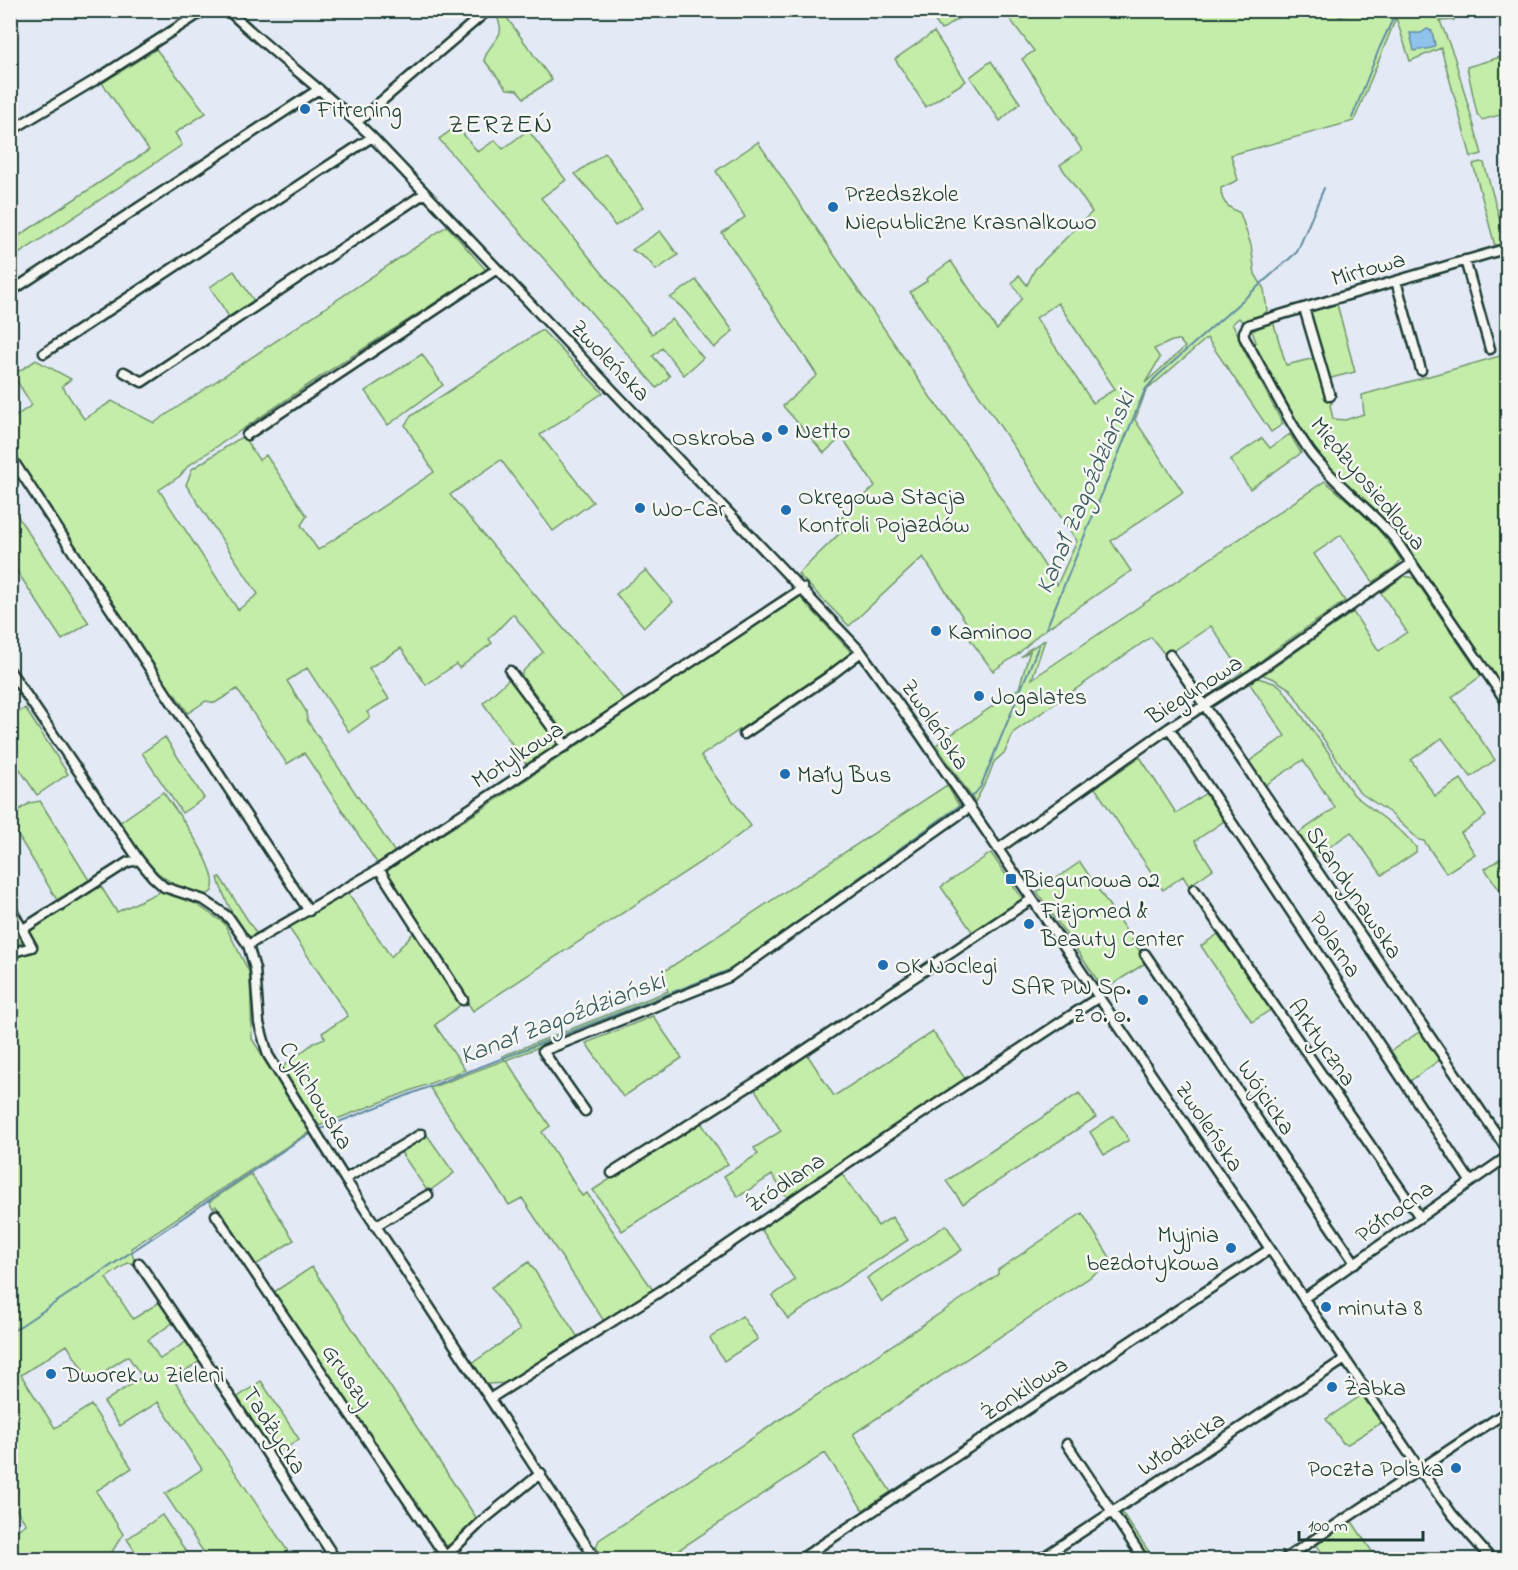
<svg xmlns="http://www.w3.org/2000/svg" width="1518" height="1570" viewBox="0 0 1518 1570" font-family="'Indie Flower',sans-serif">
	<rect width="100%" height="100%" fill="#e3eaf6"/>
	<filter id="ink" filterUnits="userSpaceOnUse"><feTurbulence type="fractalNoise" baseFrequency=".0167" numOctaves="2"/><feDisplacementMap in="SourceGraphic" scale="12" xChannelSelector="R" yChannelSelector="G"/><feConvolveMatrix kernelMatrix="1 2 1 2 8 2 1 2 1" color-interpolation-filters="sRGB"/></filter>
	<g filter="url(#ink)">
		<path fill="#c3eda8" stroke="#71956e" stroke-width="1.5" fill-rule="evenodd" d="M 1335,10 L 1340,17 L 1360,11 L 1451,11 L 1454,20 L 1440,21 L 1454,56 L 1482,154 L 1471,157 L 1441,48 L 1410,61 L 1396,18 L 1354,121 L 1231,155 L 1238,180 L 1221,188 C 1221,202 1227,207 1240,213 L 1251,245 L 1255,274 L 1264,289 L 1267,310 L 1264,316 L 1243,322 L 1239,318 L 1232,324 L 1242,341 L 1240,343 L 1283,424 L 1271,432 L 1207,338 L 1146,391 L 1135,420 L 1183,492 L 1111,541 L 1131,571 L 1039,634 L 1018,654 L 993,671 L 969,638 L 974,634 L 923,557 L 849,626 L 798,574 L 843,530 L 838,521 L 875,486 L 842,437 L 824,453 L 783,406 L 817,375 L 722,233 L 745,217 L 716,171 L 758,142 L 931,398 L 965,443 L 1057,585 L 1077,541 L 910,292 L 927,281 L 926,279 L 951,261 L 997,330 L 1022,298 L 1012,283 L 1019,275 L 1027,285 L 1035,269 L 1092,212 L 1060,165 L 1082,150 L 1022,59 L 1034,51 L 1010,19 L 998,11 ZM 1058,303 L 1115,389 L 1093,403 L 1036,318 ZM 1179,340 L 1185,347 L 1145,383 L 1160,358 L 1154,349 L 1172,341 Z
			M 494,11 L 502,11 L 552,80 L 524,98 L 517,90 L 507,89 L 484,60 C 492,35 510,40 494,11 Z
			M 928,11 L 958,11 L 962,16 L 941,30 Z
			M 934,32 L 966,81 L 926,107 L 895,59 Z
			M 156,49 L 206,113 L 175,133 L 182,145 L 11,259 L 11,241 L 149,150 L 102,83 Z
			M 1507,55 L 1507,113 L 1482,120 L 1477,114 L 1467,67 Z
			M 991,61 L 1020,103 L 1000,121 L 970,77 Z
			M 453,129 L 456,132 L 459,129 L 478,152 L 495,140 L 503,149 L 528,130 L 566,180 L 541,198 L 652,334 L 672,319 L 703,358 L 684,375 L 662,348 L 653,356 L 670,376 L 657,388 L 439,139 Z
			M 605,153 L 643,207 L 615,226 L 593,194 L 575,174 Z
			M 1480,162 L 1484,163 L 1506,242 L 1495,246 L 1473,164 Z
			M 447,226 L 486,270 L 329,371 L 188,466 L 180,476 L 159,490 L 238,610 L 258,594 L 186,485 L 192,469 L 243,436 L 259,460 L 266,455 L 307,516 L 301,525 L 318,550 L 434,472 L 405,425 L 411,416 L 542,330 L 603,393 L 540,435 L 593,502 L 553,531 L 501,460 L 450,495 L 626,702 L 569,739 L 522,676 L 522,672 L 543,652 L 513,614 L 489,639 L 492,643 L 459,668 L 456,664 L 426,685 L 401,648 L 369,668 L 389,699 L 367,712 L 370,717 L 349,732 L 307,668 L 287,681 L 306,711 L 307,720 L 396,854 L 379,866 L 304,753 L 287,764 L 237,689 L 215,703 L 206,701 L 188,713 L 174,693 L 170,695 L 11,453 L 10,420 L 32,405 L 13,375 L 36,360 L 71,379 L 62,386 L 84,419 L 112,401 L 154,423 Z
			M 660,231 L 678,255 L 656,270 L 648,260 L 632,250 Z
			M 234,271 L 254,301 L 229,317 L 210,287 Z
			M 696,280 L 733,331 L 714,348 C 699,331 689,310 670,298 Z
			M 1337,304 L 1355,372 L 1327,379 L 1309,312 Z
			M 1273,321 L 1286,365 L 1315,358 L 1326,398 L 1331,398 L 1332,403 L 1330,405 L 1333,419 L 1345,420 L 1364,414 L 1362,395 L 1507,354 L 1507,695 L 1407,546 L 1374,508 L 1334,473 L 1307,439 L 1254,344 L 1256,342 L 1252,331 Z
			M 422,354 L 443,385 L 388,425 L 365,391 Z
			M 1290,434 L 1301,453 L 1250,489 L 1230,460 L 1262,438 L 1270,448 Z
			M 1325,481 L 1373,523 L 1394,549 L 1401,560 L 1396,566 L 1373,582 L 1341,535 L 1314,554 L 1345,601 L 1280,646 L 1226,688 L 1206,701 L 1200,694 L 1207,696 L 1242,672 L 1211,626 L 1166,656 L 1151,637 L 1014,732 L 1005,752 L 994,762 L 987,780 L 975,802 L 936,745 L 1019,688 L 1030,651 L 1021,657 L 1028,650 L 1045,640 L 1032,679 Z
			M 10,505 L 89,623 L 62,640 L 11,562 Z
			M 646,570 L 673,602 L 644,627 L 616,594 Z
			M 1404,576 L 1414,578 L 1481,676 L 1452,697 L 1495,760 L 1471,777 L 1442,738 L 1411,760 L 1435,796 L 1461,779 L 1486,816 L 1461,833 L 1475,854 L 1446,873 L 1424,841 L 1419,840 L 1390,813 L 1359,792 L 1290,689 L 1274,679 L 1263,675 L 1353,612 L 1379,651 L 1407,632 L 1381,593 Z
			M 799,596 L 851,652 L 850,655 L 701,756 L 751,826 L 719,850 L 473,1011 L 382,871 L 478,812 Z
			M 511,677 L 561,744 L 528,767 L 483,703 Z
			M 1258,678 L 1277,684 L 1282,688 L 1331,756 L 1343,780 L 1354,795 L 1403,833 L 1416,847 L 1416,852 L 1382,875 L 1351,832 L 1312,859 L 1296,835 L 1335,808 L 1303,760 L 1264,786 L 1247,763 L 1285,736 L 1250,684 Z
			M 25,708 L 68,774 L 37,795 L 15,762 L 11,764 L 11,718 Z
			M 165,737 L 204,798 L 182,813 L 142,753 Z
			M 1140,757 L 1176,813 L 1206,793 L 1224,821 L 1195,841 L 1213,869 L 1189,886 L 1183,876 L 1163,890 L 1095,788 Z
			M 947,785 L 961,809 L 729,973 L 506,1060 L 550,1126 L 542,1132 L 582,1196 L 587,1193 L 653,1290 L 604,1321 L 522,1198 L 509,1205 L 430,1088 L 505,1060 L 502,1056 L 668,991 L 660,974 Z
			M 163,792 C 176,811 218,865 213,888 C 212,893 207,895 203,895 C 197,895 191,892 186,890 C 151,875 139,853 119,823 Z
			M 40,801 L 89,880 L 57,900 L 11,824 L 11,815 L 30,803 Z
			M 991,853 L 1023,900 L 973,933 L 941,887 Z
			M 1507,854 L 1507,891 L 1502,894 L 1485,869 Z
			M 1080,862 L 1147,962 L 1104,990 L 1037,892 Z
			M 220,877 L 258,936 C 254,937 251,937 248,936 C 238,930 221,890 218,878 Z
			M 100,885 L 117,912 L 161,891 L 193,902 L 224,923 L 250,974 L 252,1039 L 311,1131 L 131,1248 L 135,1264 L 128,1263 L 106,1278 L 133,1319 L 160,1302 L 174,1322 L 148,1340 L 160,1359 L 187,1341 L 200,1361 L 173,1379 L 293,1559 L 208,1559 L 165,1494 L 202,1469 L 158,1402 L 120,1426 L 104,1402 L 142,1377 L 128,1356 L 90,1381 L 67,1345 L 21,1375 L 55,1428 L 91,1405 L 132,1468 L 96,1491 L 123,1534 L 107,1560 L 21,1559 L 11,1543 L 10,1535 L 26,1524 L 10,1500 L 11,958 L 36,950 L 29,933 L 39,924 Z
			M 347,891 L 391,957 L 416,930 L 463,1003 L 435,1025 L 465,1070 L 316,1127 L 280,1069 L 315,1042 L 325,1038 L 322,1033 L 348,1016 L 287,925 L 312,911 L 314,913 Z
			M 16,925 L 22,939 L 20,945 L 11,950 L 11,929 Z
			M 1221,932 L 1273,1008 L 1252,1022 L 1201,946 Z
			M 653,1016 L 682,1058 L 623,1097 L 586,1043 Z
			M 1422,1030 L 1441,1059 L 1410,1081 L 1391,1051 Z
			M 933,1032 L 966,1080 L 915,1112 L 789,1200 L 772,1175 L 738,1197 L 724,1176 L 758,1154 L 754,1148 L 781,1131 L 754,1088 L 807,1054 L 834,1096 Z
			M 1079,1093 L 1096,1117 L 963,1204 L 946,1181 Z
			M 1114,1116 L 1129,1140 L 1104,1155 L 1090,1132 Z
			M 700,1121 L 728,1164 L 622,1231 L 593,1190 Z
			M 427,1135 L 454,1173 L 428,1192 L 400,1151 Z
			M 251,1174 L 294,1240 L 256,1265 L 216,1206 L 213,1208 L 209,1202 Z
			M 842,1174 L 878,1226 L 892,1217 L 908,1240 L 788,1319 L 772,1296 L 795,1280 L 761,1229 Z
			M 1082,1213 L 1113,1262 L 853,1434 L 891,1492 L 863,1510 L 825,1453 L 665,1559 L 605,1559 L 596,1547 L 599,1540 L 987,1282 L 998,1274 L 998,1270 Z
			M 946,1225 L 962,1250 L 882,1302 L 867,1278 Z
			M 529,1262 L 579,1339 L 510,1383 L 485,1384 L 471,1364 L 520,1330 L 491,1287 Z
			M 312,1267 L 477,1519 L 450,1546 L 441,1543 L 274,1292 Z
			M 742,1316 L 758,1339 L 724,1361 L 710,1338 Z
			M 261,1381 L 299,1439 L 273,1458 L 235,1399 Z
			M 1362,1395 L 1381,1423 L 1348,1444 L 1343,1443 L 1326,1419 Z
			M 1121,1511 L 1154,1559 L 1148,1559 L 1118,1513 Z
			M 162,1515 L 191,1559 L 140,1559 L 127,1539 Z
			M 1351,1520 L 1377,1559 L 1326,1559 L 1316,1544 Z"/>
		<path fill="#90c3ec" stroke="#638da2" stroke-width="1.5" d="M 1427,29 L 1432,31 L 1435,45 L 1432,48 L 1414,51 L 1410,33 L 1421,33 Z"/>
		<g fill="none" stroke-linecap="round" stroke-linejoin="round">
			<path stroke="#638da2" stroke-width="2" d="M 1352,118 L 1379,49 L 1397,10
				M 1046,629 L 1145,390 L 1156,377 L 1297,252 L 1324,188
				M 968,799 L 974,795 L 981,786 L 1039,645
				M 318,1130 L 732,969 L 963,803
				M 10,1333 L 302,1138 L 313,1133"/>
			<g stroke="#1f3d34" stroke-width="13">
				<path id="minor" d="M 228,10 C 274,55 326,92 372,137 L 861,652 L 922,737 L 1419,1468 L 1452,1514 L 1492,1560
					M 357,122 L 488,10
					M 10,131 L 97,79 L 205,10
					M 1508,248 L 1273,317 L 1248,325 L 1244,332 L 1244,337 C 1266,375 1285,417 1311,453 C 1336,485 1369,508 1395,539 L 1508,704
					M 1465,260 L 1490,349
					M 1396,281 L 1421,370
					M 10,292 L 319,89
					M 1304,308 L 1330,396
					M 44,353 L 372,137
					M 124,372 L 142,382 L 425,193
					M 247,435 L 497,269
					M 10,456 L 309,911
					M 1170,655 L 1508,1151
					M 10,671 L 139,860 L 153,877 L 164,887 L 204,900 L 223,913 L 230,919 L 248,945 L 255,969 L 259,1023 L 268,1055 L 345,1179 L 596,1560
					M 510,671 L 566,746
					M 1169,728 L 1470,1181
					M 744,734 L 831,675 L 861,652
					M 998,849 L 1169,728 L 1256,672 L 1412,563
					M 379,869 L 463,1000
					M 1194,889 L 1419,1216
					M 10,907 L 32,947 L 10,953
					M 23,929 L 128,862 L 139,860
					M 248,945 L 379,869 L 803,588
					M 1145,954 L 1355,1263
					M 585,1111 L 543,1051 L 729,977 L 970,807
					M 612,1173 L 772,1072 L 1032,899
					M 345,1179 L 421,1134
					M 216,1215 L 448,1560
					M 375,1226 L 428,1195
					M 139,1263 L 237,1407 L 336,1560
					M 1304,1298 L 1508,1156
					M 491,1398 L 659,1292 L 874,1145 L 1099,997
					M 1067,1444 L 1144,1560
					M 442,1560 L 482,1521 L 541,1473
					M 799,1560 L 1270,1249
					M 1039,1560 L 1345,1359
					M 1283,1560 L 1508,1411"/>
			</g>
			<use href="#minor" stroke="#f6f6f2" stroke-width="8"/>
		</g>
	</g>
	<g fill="#1f6fb2" stroke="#f6f6f2" stroke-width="2">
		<circle cx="305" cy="109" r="6"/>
		<circle cx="833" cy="207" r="6"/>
		<circle cx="783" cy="430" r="6"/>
		<circle cx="767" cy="437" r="6"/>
		<circle cx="640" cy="508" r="6"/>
		<circle cx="786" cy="510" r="6"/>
		<circle cx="936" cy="631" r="6"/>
		<circle cx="979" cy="696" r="6"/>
		<circle cx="785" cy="774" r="6"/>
		<rect x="1005" y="873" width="12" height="12" rx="3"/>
		<circle cx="1029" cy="924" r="6"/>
		<circle cx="883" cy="965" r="6"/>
		<circle cx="1143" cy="1000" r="6"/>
		<circle cx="1231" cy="1248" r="6"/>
		<circle cx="1326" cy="1307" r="6"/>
		<circle cx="51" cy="1374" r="6"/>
		<circle cx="1332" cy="1387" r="6"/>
		<circle cx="1456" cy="1468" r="6"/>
	</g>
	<g text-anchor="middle" stroke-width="5" stroke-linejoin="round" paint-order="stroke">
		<g font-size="24" fill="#1f3d34" stroke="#f6f6f2" text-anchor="start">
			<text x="317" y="117">Fitrening</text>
			<text x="845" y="201">Przedszkole<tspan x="845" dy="28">Niepubliczne Krasnalkowo</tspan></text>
			<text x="795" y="438">Netto</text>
			<text x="755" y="445" text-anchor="end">Oskroba</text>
			<text x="798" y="504">Okręgowa Stacja<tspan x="798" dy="28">Kontroli Pojazdów</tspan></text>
			<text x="652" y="516">Wo-Car</text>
			<text x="948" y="639">Kaminoo</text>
			<text x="991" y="704">Jogalates</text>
			<text x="797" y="782">Mały Bus</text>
			<text x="1023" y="887">Biegunowa 02</text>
			<text x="1041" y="918">Fizjomed &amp;<tspan x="1041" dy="28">Beauty Center</tspan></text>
			<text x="895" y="973">OK Noclegi</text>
			<text x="1131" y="994" text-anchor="end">SAR PW Sp.<tspan x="1131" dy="28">z o. o.</tspan></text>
			<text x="1219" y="1242" text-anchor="end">Myjnia<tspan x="1219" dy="28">bezdotykowa</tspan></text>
			<text x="1338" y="1315">minuta 8</text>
			<text x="63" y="1382">Dworek w Zieleni</text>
			<text x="1344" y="1395">Żabka</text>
			<text x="1444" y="1476" text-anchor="end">Poczta Polska</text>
		</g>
		<g font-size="24" fill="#1f3d34" stroke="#f6f6f2">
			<text transform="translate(1368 268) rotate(-16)" y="8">Mirtowa</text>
			<text transform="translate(611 360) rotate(46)" y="8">Zwoleńska</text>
			<text transform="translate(1369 483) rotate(50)" y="8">Międzyosiedlowa</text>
			<text transform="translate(1194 689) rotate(-33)" y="8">Biegunowa</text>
			<text transform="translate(936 724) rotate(56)" y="8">Zwoleńska</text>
			<text transform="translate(517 754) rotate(-33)" y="8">Motylkowa</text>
			<text transform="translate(1355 892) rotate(56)" y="8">Skandynawska</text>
			<text transform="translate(1336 944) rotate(56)" y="8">Polarna</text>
			<text transform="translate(1323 1042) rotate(55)" y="8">Arktyczna</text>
			<text transform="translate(317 1095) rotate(59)" y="8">Cylichowska</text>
			<text transform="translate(1267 1097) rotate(56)" y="8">Wójcicka</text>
			<text transform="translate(1210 1126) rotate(56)" y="8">Zwoleńska</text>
			<text transform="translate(785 1182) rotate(-34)" y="8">Źródlana</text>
			<text transform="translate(1394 1211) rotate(-36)" y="8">Północna</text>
			<text transform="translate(348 1376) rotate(56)" y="8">Gruszy</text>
			<text transform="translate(1024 1388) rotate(-33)" y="8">Żonkilowa</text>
			<text transform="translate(275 1430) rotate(57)" y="8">Tadżycka</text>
			<text transform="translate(1181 1443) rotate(-33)" y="8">Włodzicka</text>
		</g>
		<g font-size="26" font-style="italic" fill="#3b5e62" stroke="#f6f6f2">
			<text transform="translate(1084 492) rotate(-67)" y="9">Kanał Zagoździański</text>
			<text transform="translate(562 1017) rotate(-21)" y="9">Kanał Zagoździański</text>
		</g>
		<g font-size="27" letter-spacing="1.5" fill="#1f3d34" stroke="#f6f6f2">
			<text x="501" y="132">ZERZEŃ</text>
		</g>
	</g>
	<rect width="1518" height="1570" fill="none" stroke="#f6f6f2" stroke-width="36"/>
	<rect x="18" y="18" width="1482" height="1534" fill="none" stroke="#1f3d34" stroke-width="2" filter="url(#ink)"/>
	<path d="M1299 1531v9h124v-9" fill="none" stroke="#1f3d34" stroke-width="3"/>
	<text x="1308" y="1531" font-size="18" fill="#1f3d34" stroke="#f6f6f2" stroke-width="4.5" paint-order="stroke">100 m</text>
</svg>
